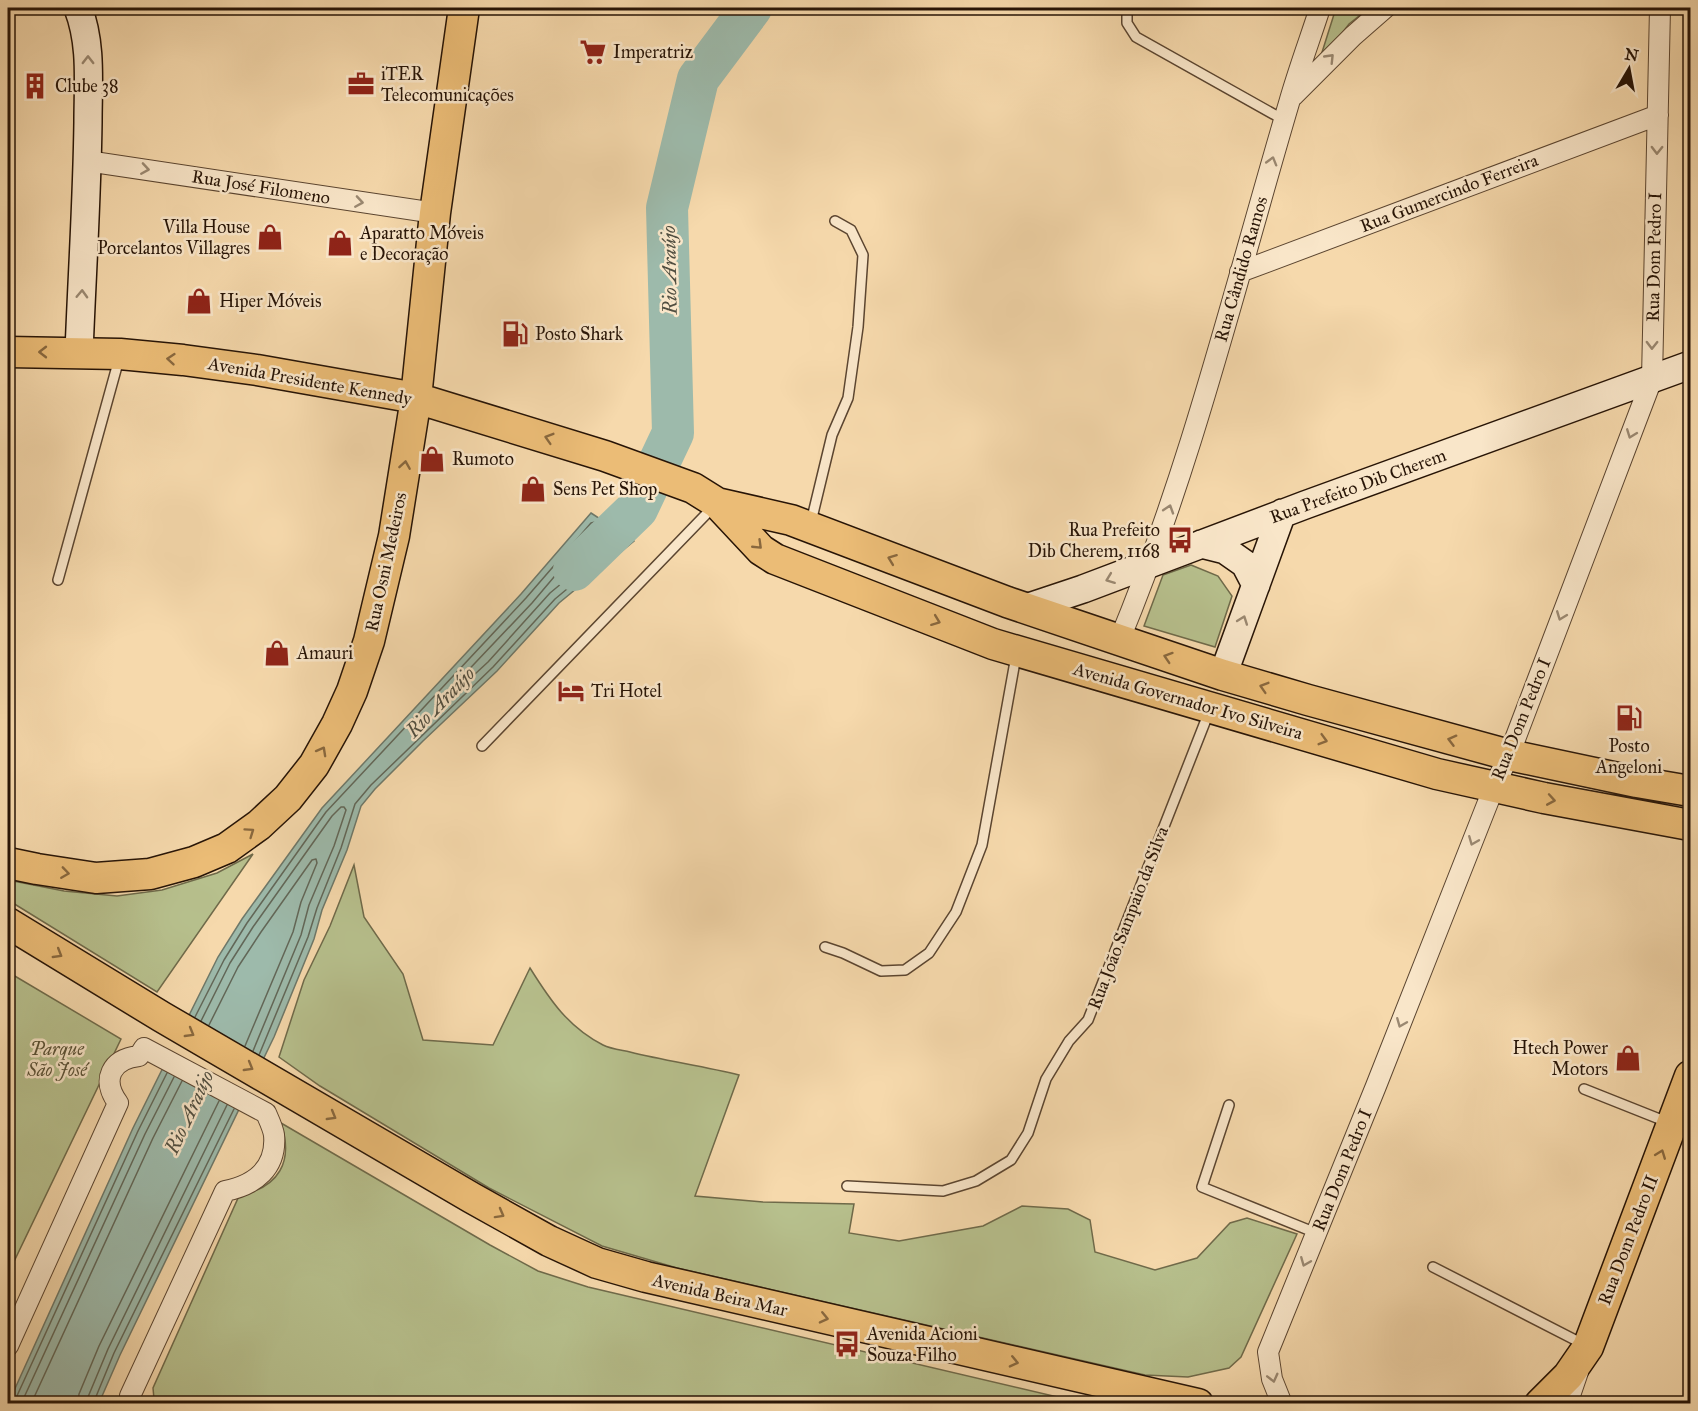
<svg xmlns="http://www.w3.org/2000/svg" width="1698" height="1411" viewBox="0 0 1698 1411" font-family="'IM FELL Great Primer',serif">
	<rect width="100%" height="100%" fill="#f6d9ac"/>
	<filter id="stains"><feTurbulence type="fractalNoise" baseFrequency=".00333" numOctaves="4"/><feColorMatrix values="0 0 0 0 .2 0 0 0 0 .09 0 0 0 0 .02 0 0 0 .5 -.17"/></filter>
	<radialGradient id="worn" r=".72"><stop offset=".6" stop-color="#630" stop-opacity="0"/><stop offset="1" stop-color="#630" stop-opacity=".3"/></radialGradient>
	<path fill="#b7c08d" stroke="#6f6a4a" stroke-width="1.5" d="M 1336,8 L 1369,8 L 1349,24 L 1318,65 Z
		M 1191,565 L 1218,576 L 1232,596 L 1215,647 L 1144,626 L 1163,575 Z
		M 253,854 L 157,992 L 8,900 L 8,880 L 64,891 L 117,896 L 162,890 L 217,873 Z
		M 354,865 L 364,917 L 403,974 L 423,1040 L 493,1045 L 530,968 C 550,1000 568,1027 603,1045 C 611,1049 621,1050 630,1052 C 666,1061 703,1066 739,1075 L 695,1196 L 763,1202 L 854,1204 L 849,1233 L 899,1241 L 983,1226 L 1022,1206 L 1068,1209 L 1090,1220 L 1095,1252 L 1155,1270 L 1197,1258 L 1230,1223 L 1247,1218 L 1297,1234 L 1241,1357 L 1229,1368 L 1188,1377 L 1145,1375 L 677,1268 L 602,1246 L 489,1188 L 320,1086 L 279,1057 L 304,980 L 330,926 Z
		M 8,972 L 121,1039 L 8,1274 Z
		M 281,1123 L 490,1245 L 538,1271 L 588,1287 L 1083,1403 L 198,1404 L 168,1402 L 154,1399 L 153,1388 L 239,1196 C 279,1187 294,1162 281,1123 Z"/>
	<path fill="#9dbaab" stroke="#6e7869" stroke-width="1.5" d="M 591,513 L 634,541 L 559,603 L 497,671 L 423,741 L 375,789 L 361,806 L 347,850 L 322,910 L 314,939 L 274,1037 L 120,1355 L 99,1403 L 8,1404 L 133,1128 L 218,957 L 242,919 L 322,808 L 521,594 Z"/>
	<path fill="#f6d9ac" d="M 187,1014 L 267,1060 L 242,1112 L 161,1065 Z"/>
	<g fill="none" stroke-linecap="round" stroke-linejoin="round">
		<path stroke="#626758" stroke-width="1.5" d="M 592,532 L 596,532 L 608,540 L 609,544 L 550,593 L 488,662 L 462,686 L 458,686 L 458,681 L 532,603 Z
			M 195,1017 L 224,960 L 247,923 L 326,812 L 526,598 L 591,523 L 595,522 L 621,539 L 621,544 L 555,599 L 493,667 L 371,785 L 355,804 L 341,848 L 317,908 L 308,937 L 259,1055
			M 201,1021 L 230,963 L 253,927 L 332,816 L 341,807 L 344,807 L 346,810 L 334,846 L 309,905 L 301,935 L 253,1051
			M 209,1025 L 238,967 L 261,932 L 312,860 L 316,859 L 317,863 L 301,902 L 293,932 L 245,1046
			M 8,1402 L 13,1401 L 16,1398 L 138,1131 L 167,1073
			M 21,1404 L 145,1134 L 174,1077
			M 31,1404 L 153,1138 L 182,1081
			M 78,1404 L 79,1394 L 99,1346 L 219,1101
			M 87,1404 L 88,1397 L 108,1349 L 227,1105
			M 94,1404 L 95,1399 L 114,1353 L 234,1109"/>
		<path stroke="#9dbaab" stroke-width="42" d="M 574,570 L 637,509 L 673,433 L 667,208 L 698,79 L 751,8"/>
		<g stroke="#5b4530" stroke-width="12">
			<path id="lane" d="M 1127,8 L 1127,23 L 1136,37 L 1284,120
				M 811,522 L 832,435 L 848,398 L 858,327 L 863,255 L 851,230 L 835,221
				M 58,580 L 119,359
				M 482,746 L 714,506
				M 825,947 L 843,953 L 881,971 L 905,970 L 929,953 L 956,912 L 982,845 L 1016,656
				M 1584,1089 L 1667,1122
				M 1229,1105 L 1202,1187 L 1316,1233
				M 847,1186 L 943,1191 L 976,1181 L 1011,1160 L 1028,1133 L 1046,1079 L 1069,1041 L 1088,1020 L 1209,712
				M 1433,1267 L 1585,1345"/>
		</g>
		<g stroke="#5b4530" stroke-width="22">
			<path id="street" d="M 1293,96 L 1353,36 L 1385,8
				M 87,161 L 435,213
				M 1240,272 L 1658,115
				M 1119,641 C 1191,468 1236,282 1289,103 C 1298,71 1310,39 1320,8
				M 8,1346 L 118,1103 C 101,1080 111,1059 139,1056 L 144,1048 L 266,1113 C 269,1120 273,1128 274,1135 C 277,1168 255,1185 225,1191 L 130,1396 L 130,1404
				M 1282,1404 L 1272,1379 L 1268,1352 L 1376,1086 L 1494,787 L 1509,755 L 1652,379 L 1660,8
				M 1567,1404 L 1578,1372"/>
		</g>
		<g stroke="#271406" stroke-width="30">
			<path id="secondary" d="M 78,8 C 92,44 88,83 88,122 C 87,199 82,275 79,352
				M 1201,544 L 1225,550 L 1245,564 L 1256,585
				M 1026,608 L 1083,589 L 1305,505 L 1690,365
				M 1223,675 L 1282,513"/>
		</g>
		<g stroke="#271406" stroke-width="33">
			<path id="primary" d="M 8,352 L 120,354 L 183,360 L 257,370 L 416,398 L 605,456 L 693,488 L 717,503 L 761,550 L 775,559 L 993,644 L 1437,774 L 1544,798 L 1690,825
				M 717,503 L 791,520 L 1007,602 L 1223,675 L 1308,700 L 1509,755 L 1637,782 L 1690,791
				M 8,863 L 37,869 L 96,878 L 150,874 L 194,862 L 227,848 L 259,825 L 288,798 L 314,765 L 337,724 L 352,691 L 369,641 L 394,536 L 416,398 L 435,213 L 464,8
				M 8,923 L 162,1017 L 472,1198 L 549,1241 L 597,1263 L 646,1277 L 1198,1404
				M 1540,1404 L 1568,1376 L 1588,1347 L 1690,1076"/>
		</g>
		<use href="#lane" stroke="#f9e6c9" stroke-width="9"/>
		<use href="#street" stroke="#f9e6c9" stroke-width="20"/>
		<use href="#secondary" stroke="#f9e6c9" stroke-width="27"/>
		<use href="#primary" stroke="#ebbc76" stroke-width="30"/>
	</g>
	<defs><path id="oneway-chevron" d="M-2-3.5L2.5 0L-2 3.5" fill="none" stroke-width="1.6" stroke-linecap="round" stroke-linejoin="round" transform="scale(1.5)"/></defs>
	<g stroke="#9a8871">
		<use href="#oneway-chevron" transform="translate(1330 58) rotate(-46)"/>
		<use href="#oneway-chevron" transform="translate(88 60) rotate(-90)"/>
		<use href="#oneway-chevron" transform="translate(1657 150) rotate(91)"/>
		<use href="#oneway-chevron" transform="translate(1272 161) rotate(-74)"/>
		<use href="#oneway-chevron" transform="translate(145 169) rotate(9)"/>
		<use href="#oneway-chevron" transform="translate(359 202) rotate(9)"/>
		<use href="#oneway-chevron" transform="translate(82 294) rotate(-88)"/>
		<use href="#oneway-chevron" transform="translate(1652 345) rotate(91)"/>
		<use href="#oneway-chevron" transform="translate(1631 434) rotate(111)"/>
		<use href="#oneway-chevron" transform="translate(1169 509) rotate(-72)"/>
		<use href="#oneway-chevron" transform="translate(1110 579) rotate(159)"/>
		<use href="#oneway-chevron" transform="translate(1561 616) rotate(111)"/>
		<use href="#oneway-chevron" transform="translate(1243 620) rotate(-70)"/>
		<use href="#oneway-chevron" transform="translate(1473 841) rotate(112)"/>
		<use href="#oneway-chevron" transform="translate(1401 1023) rotate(112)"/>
		<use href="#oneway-chevron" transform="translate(1305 1262) rotate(112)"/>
		<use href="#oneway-chevron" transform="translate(1273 1378) rotate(76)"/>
	</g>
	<g stroke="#89683e">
		<use href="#oneway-chevron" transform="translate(43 352) rotate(-180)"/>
		<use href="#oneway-chevron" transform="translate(171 359) rotate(-175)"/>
		<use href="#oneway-chevron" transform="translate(549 438) rotate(-163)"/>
		<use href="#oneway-chevron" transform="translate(405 465) rotate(-81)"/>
		<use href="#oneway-chevron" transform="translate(758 545) rotate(44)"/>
		<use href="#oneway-chevron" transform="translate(892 559) rotate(-159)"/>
		<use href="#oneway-chevron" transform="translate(936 621) rotate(21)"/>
		<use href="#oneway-chevron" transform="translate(1168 657) rotate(-162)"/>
		<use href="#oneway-chevron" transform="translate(1264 687) rotate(-163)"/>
		<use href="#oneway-chevron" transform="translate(1323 740) rotate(16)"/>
		<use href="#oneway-chevron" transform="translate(1452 740) rotate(-165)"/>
		<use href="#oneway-chevron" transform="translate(322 751) rotate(-61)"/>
		<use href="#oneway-chevron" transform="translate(1551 800) rotate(10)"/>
		<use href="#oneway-chevron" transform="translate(250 832) rotate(-35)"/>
		<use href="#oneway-chevron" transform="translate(65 873) rotate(8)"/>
		<use href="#oneway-chevron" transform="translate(58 954) rotate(31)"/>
		<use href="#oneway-chevron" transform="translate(190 1033) rotate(30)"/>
		<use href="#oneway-chevron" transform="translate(249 1067) rotate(30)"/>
		<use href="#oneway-chevron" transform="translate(332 1116) rotate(30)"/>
		<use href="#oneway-chevron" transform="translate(1661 1154) rotate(-69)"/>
		<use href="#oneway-chevron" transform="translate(500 1214) rotate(29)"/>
		<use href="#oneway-chevron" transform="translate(824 1318) rotate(13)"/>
		<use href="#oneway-chevron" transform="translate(1014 1362) rotate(13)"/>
	</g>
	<defs>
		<g id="supermarket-bare" transform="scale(2.07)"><path d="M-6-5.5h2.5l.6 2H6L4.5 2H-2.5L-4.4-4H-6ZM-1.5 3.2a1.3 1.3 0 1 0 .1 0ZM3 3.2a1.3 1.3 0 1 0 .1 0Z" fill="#8f2418" stroke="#f9e6c9" stroke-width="2.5" paint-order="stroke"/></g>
		<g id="office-bare" transform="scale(2.07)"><path d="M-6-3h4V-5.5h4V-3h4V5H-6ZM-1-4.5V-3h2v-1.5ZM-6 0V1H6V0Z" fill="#8f2418" stroke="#f9e6c9" stroke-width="2.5" paint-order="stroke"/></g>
		<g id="building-bare" transform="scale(2.07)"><path d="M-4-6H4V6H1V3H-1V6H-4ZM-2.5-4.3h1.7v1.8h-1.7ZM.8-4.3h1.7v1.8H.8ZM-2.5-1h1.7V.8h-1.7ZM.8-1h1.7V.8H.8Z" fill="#8f2418" stroke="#f9e6c9" stroke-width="2.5" paint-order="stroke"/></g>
		<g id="shop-bare" transform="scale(2.07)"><path d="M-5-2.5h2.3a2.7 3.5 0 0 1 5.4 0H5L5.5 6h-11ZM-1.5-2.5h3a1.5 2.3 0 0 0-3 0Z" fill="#8f2418" stroke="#f9e6c9" stroke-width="2.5" paint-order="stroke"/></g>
		<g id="fuel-bare" transform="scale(2.07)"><path d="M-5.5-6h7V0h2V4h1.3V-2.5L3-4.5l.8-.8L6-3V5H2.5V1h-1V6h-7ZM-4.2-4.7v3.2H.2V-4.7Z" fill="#8f2418" stroke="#f9e6c9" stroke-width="2.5" paint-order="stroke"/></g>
		<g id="bus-bare" transform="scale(2.07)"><path d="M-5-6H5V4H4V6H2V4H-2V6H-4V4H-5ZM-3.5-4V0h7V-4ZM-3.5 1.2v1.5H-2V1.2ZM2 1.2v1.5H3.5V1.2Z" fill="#8f2418" stroke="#f9e6c9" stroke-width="2.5" paint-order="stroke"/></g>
		<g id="hotel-bare" transform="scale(2.07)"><path d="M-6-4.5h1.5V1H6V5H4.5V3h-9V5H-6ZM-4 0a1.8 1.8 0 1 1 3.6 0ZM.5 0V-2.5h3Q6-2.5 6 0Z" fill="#8f2418" stroke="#f9e6c9" stroke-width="2.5" paint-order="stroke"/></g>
	</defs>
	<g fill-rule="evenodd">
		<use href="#supermarket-bare" x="593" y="52"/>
		<use href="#office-bare" x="361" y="84"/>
		<use href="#building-bare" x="35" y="86"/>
		<use href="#shop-bare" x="270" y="237"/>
		<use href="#shop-bare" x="340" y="243"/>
		<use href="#shop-bare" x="199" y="301"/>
		<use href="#fuel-bare" x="515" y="334"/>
		<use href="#shop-bare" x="432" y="459"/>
		<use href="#shop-bare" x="533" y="489"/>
		<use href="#bus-bare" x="1180" y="540"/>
		<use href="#shop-bare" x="277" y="653"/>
		<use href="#hotel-bare" x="571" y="691"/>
		<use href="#fuel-bare" x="1629" y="718"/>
		<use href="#shop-bare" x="1628" y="1058"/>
		<use href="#bus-bare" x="847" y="1344"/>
	</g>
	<g text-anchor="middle" stroke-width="5" stroke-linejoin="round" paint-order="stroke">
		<g font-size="18" fill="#271406" stroke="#f9e6c9" text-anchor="start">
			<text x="613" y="58">Imperatriz</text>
			<text x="381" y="80">iTER<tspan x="381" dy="21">Telecomunicações</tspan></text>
			<text x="55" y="92">Clube 38</text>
			<text x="250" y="233" text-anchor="end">Villa House<tspan x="250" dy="21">Porcelantos Villagres</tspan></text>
			<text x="360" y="239">Aparatto Móveis<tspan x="360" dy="21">e Decoração</tspan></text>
			<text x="219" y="307">Hiper Móveis</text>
			<text x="535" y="340">Posto Shark</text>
			<text x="452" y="465">Rumoto</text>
			<text x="553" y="495">Sens Pet Shop</text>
			<text x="1160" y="536" text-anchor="end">Rua Prefeito<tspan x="1160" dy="21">Dib Cherem, 1168</tspan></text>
			<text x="297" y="659">Amauri</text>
			<text x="591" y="697">Tri Hotel</text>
			<text x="1629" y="752" text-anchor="middle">Posto<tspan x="1629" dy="21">Angeloni</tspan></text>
			<text x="1608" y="1054" text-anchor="end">Htech Power<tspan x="1608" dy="21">Motors</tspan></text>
			<text x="867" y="1340">Avenida Acioni<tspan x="867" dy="21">Souza Filho</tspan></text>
		</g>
		<g font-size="18" fill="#271406" stroke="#f9e6c9">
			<text transform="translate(261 187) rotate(9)" y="6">Rua José Filomeno</text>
			<text transform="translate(1449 193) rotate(-21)" y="6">Rua Gumercindo Ferreira</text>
			<text transform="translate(1654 257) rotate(-89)" y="6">Rua Dom Pedro I</text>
			<text transform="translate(1241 269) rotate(-74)" y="6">Rua Cândido Ramos</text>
			<text transform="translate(310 381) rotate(10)" y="6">Avenida Presidente Kennedy</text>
			<text transform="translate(1358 486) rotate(-20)" y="6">Rua Prefeito Dib Cherem</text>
			<text transform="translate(386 562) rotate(-78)" y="6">Rua Osni Medeiros</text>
			<text transform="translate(1188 701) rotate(16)" y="6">Avenida Governador Ivo Silveira</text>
			<text transform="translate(1521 719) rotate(-68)" y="6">Rua Dom Pedro I</text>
			<text transform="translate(1128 918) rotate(-69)" y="6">Rua João Sampaio da Silva</text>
			<text transform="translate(1342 1170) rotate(-68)" y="6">Rua Dom Pedro I</text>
			<text transform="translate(1628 1240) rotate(-69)" y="6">Rua Dom Pedro II</text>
			<text transform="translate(720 1295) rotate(13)" y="6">Avenida Beira Mar</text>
		</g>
		<g font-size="18" font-style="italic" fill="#595035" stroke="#f9e6c9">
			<text x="57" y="1055">Parque<tspan x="57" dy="21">São José</tspan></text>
		</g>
		<g font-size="20" font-style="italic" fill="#504e40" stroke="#f9e6c9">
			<text transform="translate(669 270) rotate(-91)" y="7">Rio Araújo</text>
			<text transform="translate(440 702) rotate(-46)" y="7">Rio Araújo</text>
			<text transform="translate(189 1112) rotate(-65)" y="7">Rio Araújo</text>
		</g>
	</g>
	<rect width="1698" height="1411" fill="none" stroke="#f6d9ac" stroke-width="30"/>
	<rect x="9" y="9" width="1680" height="1393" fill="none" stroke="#271406" stroke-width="3"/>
	<rect x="15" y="15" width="1668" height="1381" fill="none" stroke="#271406" stroke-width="1.5"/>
	<g transform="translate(1629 69) rotate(10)" stroke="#f9e6c9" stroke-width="4.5" paint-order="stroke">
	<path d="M0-4.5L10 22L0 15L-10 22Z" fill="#271406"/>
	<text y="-9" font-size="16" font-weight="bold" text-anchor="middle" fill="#271406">N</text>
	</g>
	<rect width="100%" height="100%" filter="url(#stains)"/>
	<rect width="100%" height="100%" fill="url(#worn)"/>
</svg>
